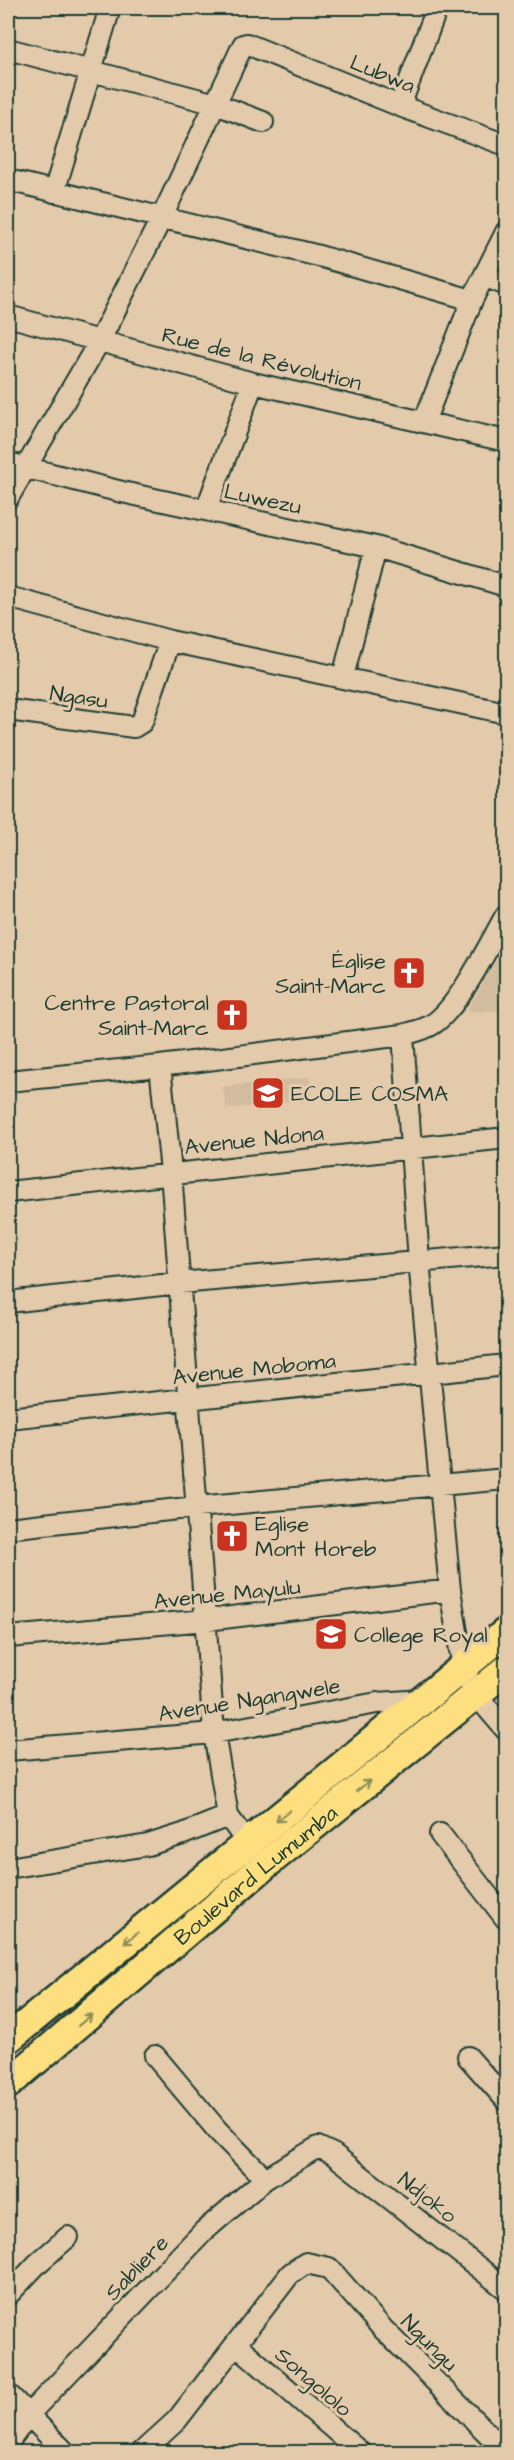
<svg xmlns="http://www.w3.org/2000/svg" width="514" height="2460" viewBox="0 0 514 2460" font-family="'Architects Daughter',sans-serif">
	<rect width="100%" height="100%" fill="#e3caab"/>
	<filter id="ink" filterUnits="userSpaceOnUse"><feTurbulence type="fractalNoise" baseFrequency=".0167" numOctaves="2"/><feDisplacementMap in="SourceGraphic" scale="12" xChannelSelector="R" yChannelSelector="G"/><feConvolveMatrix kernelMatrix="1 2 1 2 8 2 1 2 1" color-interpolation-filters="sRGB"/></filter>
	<g filter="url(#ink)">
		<path fill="#d1bd9d" d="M 497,959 L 506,966 L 506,1010 L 466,1012 Z
			M 310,1077 L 312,1099 L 227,1109 L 222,1087 Z"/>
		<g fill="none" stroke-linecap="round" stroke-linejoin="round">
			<g stroke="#1f3d34" stroke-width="24">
				<path id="minor" d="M 8,49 L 216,104 L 263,122
					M 400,106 L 437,8
					M 8,180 L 319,256 L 472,300
					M 54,192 L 110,8
					M 484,276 L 506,285
					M 8,316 L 253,383 L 506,441
					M 424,422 L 472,300 L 506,232
					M 8,463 L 122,492 L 376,547 L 506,586
					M 8,498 L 100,340 L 162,217 L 243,45 L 247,44 L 400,106 L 506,145
					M 206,510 L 253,383
					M 8,597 L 170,641 L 506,713
					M 343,677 L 376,547
					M 8,710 L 134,727 L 142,722 L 170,641
					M 403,1035 L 419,1261 L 450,1590 L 463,1668 L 476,1695 L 506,1730
					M 160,1066 L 171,1172 L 214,1733 L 228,1816
					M 8,1081 L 160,1066 L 403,1035 C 413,1032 424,1030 433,1024 C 459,1007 490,943 506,915
					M 8,1192 L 506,1138
					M 8,1302 L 180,1283 L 506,1254
					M 8,1418 L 506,1365
					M 8,1528 L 196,1507 L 506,1479
					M 8,1637 L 207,1620 L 450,1590
					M 8,1750 L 214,1733 L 377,1703 L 424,1700
					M 440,1834 L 506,1919
					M 8,1868 L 148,1845 L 183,1834 L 228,1816 L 248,1844
					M 155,2056 L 218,2131 L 265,2179
					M 468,2057 L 506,2100
					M 8,2295 L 38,2263 L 68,2237
					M 237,2345 L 360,2452
					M 8,2394 L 65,2452
					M 8,2443 L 29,2414 L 204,2231 L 265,2179 L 318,2147 L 333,2154 L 506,2289
					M 142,2452 L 177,2420 L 290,2274 L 306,2263 L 329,2268 L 383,2329 L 506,2452"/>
			</g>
			<g stroke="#1f3d34" stroke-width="33">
				<g id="highway">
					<path d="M 8,2039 L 506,1632"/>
					<path id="s1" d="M 8,2084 L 265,1865 L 506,1670"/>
				</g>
			</g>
			<use href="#minor" stroke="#e3caab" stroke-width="20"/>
			<use href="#highway" stroke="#fddf80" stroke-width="28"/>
		</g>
		<defs><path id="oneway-shaft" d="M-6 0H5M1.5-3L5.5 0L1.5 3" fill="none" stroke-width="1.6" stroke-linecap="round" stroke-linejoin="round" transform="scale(1.5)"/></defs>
		<g stroke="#8e8e5a">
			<use href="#oneway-shaft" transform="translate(363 1786) rotate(-39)"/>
			<use href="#oneway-shaft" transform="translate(283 1816) rotate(141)"/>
			<use href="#oneway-shaft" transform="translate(131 1938) rotate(141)"/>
			<use href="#oneway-shaft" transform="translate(85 2020) rotate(-41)"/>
		</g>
	</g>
	<defs>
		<g id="church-square" transform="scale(1.725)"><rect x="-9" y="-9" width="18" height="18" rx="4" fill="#c8321e" stroke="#e3caab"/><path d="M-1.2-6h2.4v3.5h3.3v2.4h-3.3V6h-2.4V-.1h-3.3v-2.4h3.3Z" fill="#fff"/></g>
		<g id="school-square" transform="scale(1.725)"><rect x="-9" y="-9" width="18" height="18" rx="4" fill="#c8321e" stroke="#e3caab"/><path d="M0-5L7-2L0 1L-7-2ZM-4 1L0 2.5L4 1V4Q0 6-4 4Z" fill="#fff"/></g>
	</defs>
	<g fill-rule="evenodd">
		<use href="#church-square" x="409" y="973"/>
		<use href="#church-square" x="232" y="1015"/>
		<use href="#school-square" x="268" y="1093"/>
		<use href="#church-square" x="232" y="1536"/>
		<use href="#school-square" x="331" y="1634"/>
	</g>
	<g text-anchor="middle" stroke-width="6" stroke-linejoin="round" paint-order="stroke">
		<g font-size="22" fill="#1f3d34" stroke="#e3caab">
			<text transform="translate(383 73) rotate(22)" y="8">Lubwa</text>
			<text transform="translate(262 358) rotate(14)" y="8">Rue de la Révolution</text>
			<text transform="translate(263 498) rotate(12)" y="8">Luwezu</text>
			<text transform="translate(79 696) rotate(8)" y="8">Ngasu</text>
			<text transform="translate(254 1139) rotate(-6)" y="8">Avenue Ndona</text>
			<text transform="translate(254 1368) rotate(-6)" y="8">Avenue Moboma</text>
			<text transform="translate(227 1593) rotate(-6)" y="8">Avenue Mayulu</text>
			<text transform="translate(249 1699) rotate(-9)" y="8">Avenue Ngangwele</text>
			<text dy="8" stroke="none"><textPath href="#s1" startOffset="324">Boulevard Lumumba</textPath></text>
			<text transform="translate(428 2197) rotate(38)" y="8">Ndjoko</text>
			<text transform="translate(136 2267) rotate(-46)" y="8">Sabliere</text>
			<text transform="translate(430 2342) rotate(45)" y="8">Ngungu</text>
			<text transform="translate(314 2381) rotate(41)" y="8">Songololo</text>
		</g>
		<g font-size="22" fill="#1f3d34" stroke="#e3caab" text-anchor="start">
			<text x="386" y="968" text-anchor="end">Église<tspan x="386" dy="25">Saint-Marc</tspan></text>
			<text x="209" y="1010" text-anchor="end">Centre Pastoral<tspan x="209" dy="25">Saint-Marc</tspan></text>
			<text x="291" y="1101">ECOLE COSMA</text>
			<text x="255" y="1531">Eglise<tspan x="255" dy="25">Mont Horeb</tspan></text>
			<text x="354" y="1642">College Royal</text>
		</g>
	</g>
	<rect width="514" height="2460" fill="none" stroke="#e3caab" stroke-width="30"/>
	<rect x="15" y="15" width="484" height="2430" fill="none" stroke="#1f3d34" stroke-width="2" filter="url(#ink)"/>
</svg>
